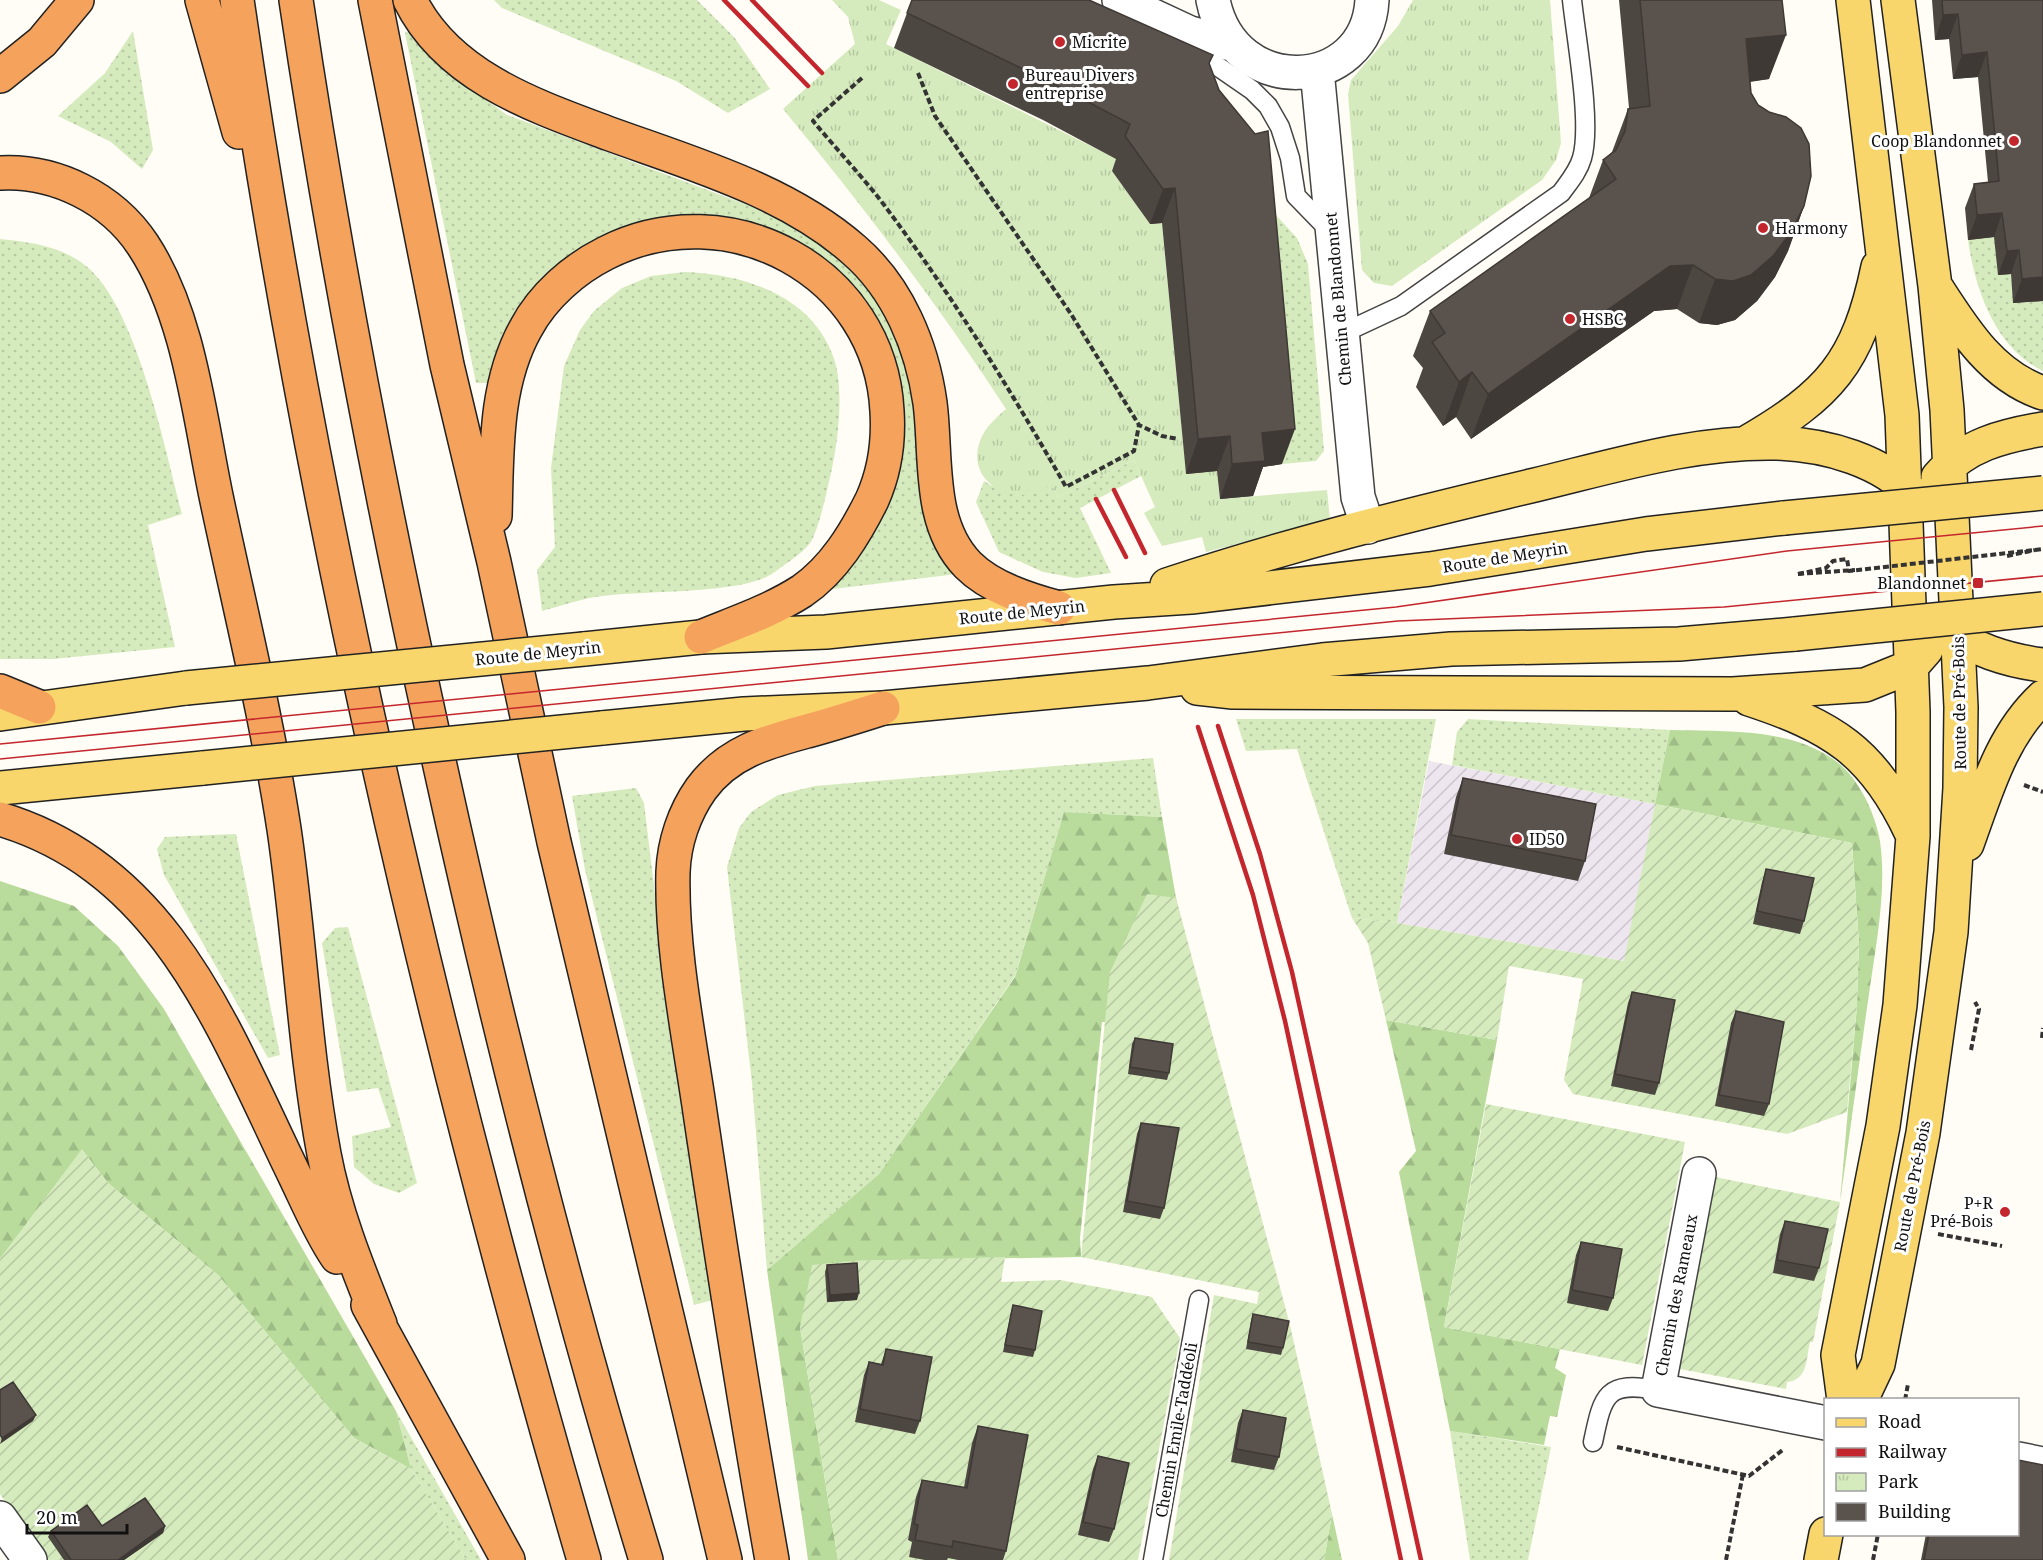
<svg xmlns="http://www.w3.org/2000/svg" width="2043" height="1560" viewBox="0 0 2043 1560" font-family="'Noto Serif',serif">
	<defs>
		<pattern id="industrial-furrows" width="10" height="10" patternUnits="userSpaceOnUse" patternTransform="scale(1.5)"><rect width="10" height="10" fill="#eee6ef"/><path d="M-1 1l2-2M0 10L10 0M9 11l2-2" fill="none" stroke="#cbc4cc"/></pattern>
		<pattern id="grass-dots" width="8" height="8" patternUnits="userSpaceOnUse" patternTransform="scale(1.5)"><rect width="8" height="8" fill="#d5ebbd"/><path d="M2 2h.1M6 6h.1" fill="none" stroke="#b6c8a1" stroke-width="1.8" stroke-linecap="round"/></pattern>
		<pattern id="forest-firs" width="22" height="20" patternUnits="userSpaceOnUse" patternTransform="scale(1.5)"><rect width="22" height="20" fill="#b9dc9c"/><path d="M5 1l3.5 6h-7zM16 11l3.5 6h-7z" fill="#9ebc85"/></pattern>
		<pattern id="park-tufts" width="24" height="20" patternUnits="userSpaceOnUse" patternTransform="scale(1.5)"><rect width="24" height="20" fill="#d5ebbd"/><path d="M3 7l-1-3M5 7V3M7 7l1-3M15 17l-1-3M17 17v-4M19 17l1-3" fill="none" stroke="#b6c8a1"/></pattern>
		<pattern id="garden-furrows" width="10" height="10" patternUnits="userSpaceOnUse" patternTransform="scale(1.5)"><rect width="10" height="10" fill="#d5ebbd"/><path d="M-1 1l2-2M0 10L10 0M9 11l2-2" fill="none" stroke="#b6c8a1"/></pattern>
	</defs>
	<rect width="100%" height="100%" fill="#fffdf5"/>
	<path fill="url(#industrial-furrows)" d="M 1429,761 L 1655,804 L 1625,961 L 1397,923 Z"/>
	<path fill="url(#grass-dots)" d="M 494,0 L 697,0 L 734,37 L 770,89 L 728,113 L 676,81 L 502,8 Z
		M 414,28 L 455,77 L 507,115 L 766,212 C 807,232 846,258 874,295 C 905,337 914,391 926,441 C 936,485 947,530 957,574 L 825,590 L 903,432 L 900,385 L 884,336 L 862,300 L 817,255 L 787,237 L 758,225 L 725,218 L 671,217 L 629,228 L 493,383 L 476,383 L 405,33 Z
		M 133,31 L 153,150 L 142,169 L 111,142 L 58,116 L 105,73 Z
		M 1275,214 L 1297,238 L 1308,264 L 1324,451 L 1316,461 L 1282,464 L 1260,216 Z
		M 1994,237 L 2011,274 L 2014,303 L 2043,301 L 2043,371 C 1995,348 1975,289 1968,240 Z
		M 0,239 C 30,242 61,246 86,266 C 137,307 165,450 182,514 L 148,525 L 175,647 L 53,659 L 0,659 Z
		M 685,272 C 743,274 811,295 833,356 C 845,387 838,442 831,473 C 827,490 819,530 810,543 C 803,553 785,564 775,572 C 741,596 640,589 595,597 C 578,600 560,606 542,611 L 537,570 L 555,547 L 551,468 L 564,366 L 580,330 L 594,311 L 622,288 L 651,276 Z
		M 1134,460 L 1141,476 L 1080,508 L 1111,573 L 1076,578 L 1043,572 L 999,552 L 976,502 L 984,481 C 1006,496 1028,497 1051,484 L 1058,497 Z
		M 1236,719 L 1436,719 L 1397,923 L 1352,918 L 1297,749 L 1246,751 Z
		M 1468,719 L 1670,730 L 1655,804 L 1452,765 L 1457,732 Z
		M 1153,758 L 1162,817 L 1064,812 L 1015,976 L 879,1174 L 767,1270 L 752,1083 L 727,867 L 739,828 L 751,812 L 778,795 L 815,786 Z
		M 636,788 L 644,803 L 677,1077 L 713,1300 L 694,1305 L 585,870 L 572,796 Z
		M 236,834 L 280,1055 L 268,1058 L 164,875 L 157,849 L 165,837 Z
		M 348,927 L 417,1183 L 399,1193 L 374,1184 L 354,1167 L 352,1136 L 391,1127 L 378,1088 L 347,1092 L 322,943 L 335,928 Z
		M 396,1411 L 481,1560 L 466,1560 L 411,1469 Z
		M 1450,1431 L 1551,1447 L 1528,1560 L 1470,1560 Z"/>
	<path fill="url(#forest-firs)" d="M 1670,730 C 1725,732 1786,727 1833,759 C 1858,776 1875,812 1880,841 C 1887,891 1876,944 1869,994 C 1859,1063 1850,1133 1840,1202 L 1857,1005 L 1859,942 L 1852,843 L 1655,804 Z
		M 1064,812 L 1162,817 L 1176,898 L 1206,1019 L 1102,1022 L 1080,1238 L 1081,1257 L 852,1261 L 800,1327 L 838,1560 L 808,1560 L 767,1270 L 879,1174 L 1015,977 Z
		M 0,881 L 74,906 L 118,946 L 164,1009 L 396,1411 L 411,1469 L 354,1438 L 218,1275 L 108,1183 L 82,1150 L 0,1259 Z
		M 1386,1020 L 1497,1040 L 1444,1327 L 1560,1349 L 1555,1368 L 1566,1375 L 1557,1417 L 1550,1416 L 1544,1445 L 1450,1431 L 1399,1172 L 1416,1151 Z
		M 1332,1514 L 1342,1560 L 1324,1560 Z"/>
	<path fill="url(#park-tufts)" d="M 832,0 L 879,0 L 901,10 L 886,44 L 1117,159 L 1112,171 L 1150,224 L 1162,223 L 1186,473 L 1217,471 L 1220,499 L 1327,490 L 1330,520 L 1206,552 L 1202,537 L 1162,546 L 1144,513 L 1155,507 L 1134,460 L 1058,497 L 1051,484 C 1046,487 1040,492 1034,493 C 1001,502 967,476 980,441 C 985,427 996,418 1006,409 C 938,304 862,205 783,109 L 855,44 L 848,17 Z
		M 1413,0 L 1550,0 L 1561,143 L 1556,160 L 1542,180 L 1392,286 L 1374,283 L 1362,270 L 1348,94 L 1351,80 L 1398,26 Z"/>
	<path fill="url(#garden-furrows)" d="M 1655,804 L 1852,843 L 1859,942 L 1857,1005 L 1847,1112 L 1787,1134 L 1573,1094 L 1564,1080 L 1583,979 L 1509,966 L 1497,1040 L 1386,1020 L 1368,943 L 1352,918 L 1397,923 L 1624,961 Z
		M 1147,894 L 1176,898 L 1290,1325 L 1332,1514 L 1324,1560 L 1169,1560 L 1214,1295 L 1257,1304 L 1259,1292 L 1081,1257 L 1110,972 Z
		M 1486,1104 L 1685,1142 L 1642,1365 L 1444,1327 Z
		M 82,1149 L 108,1183 L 218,1275 L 354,1438 L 411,1469 L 466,1560 L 45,1560 L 0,1494 L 0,1259 Z
		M 1710,1176 L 1840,1202 L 1813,1342 L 1810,1342 C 1806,1359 1808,1380 1787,1382 L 1786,1389 L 1680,1369 L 1674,1359 Z
		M 1005,1257 L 1001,1282 L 1060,1280 L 1152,1297 L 1180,1338 L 1138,1560 L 838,1560 L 800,1327 L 812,1265 L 852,1261 Z"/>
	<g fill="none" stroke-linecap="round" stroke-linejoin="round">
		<g stroke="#444" stroke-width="21">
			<path id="lane" d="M 1196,41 L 1210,61 L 1252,90 L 1268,106 L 1280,127 L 1290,158 L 1296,196 L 1330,231
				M 1341,334 L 1401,306 L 1561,193 C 1569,182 1578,172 1582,158 C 1592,124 1576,38 1572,0
				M 1593,1442 C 1603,1394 1606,1381 1658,1390
				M 1153,1560 L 1199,1300"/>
		</g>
		<g stroke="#444" stroke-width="36">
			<path id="street" d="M 1119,0 L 1190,33 L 1231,44
				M 1213,0 C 1233,100 1367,93 1372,0
				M 1317,70 L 1358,497 L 1368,527
				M 1699,1174 L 1658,1390 L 1826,1423
				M 2018,1459 L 2043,1464
				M 0,1518 L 30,1560"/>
		</g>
		<g stroke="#222" stroke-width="36">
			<path id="primary" d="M 1938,290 C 1965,332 1993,376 2043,393
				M 1746,443 C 1830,394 1858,363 1878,267
				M 1938,477 C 1966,445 2002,436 2043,429
				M 1167,585 C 1287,545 1412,514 1535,485 C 1614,466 1695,441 1777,443 C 1827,445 1882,460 1917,498
				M 1944,627 C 1970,649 2009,661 2043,665
				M 584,649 L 701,637 L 826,632 L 1114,602 L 1191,597 L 1430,569 L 1646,534 L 1784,518
				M 1197,688 L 1233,692 L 1733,694 L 1865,685 L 1912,666 L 1926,650
				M 1749,699 C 1831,726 1873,751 1911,832
				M 0,714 L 186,688
				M 602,728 L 744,714 L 883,708 L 1148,683 L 1322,660 L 1451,649 L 1679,644 L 1795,634
				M 0,788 L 203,768
				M 1967,844 C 1986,792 2001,736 2043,697
				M 1844,1400 L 1838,1355 L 1883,1126 L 1900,1005 L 1913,836 L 1913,712 L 1902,415 L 1853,0
				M 1861,1400 L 1878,1364 L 1923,1133 L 1951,932 L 1960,788 L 1961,707 L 1947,410 L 1935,286 L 1898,0
				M 1821,1560 L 1826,1534"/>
		</g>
		<g stroke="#222" stroke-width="36">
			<path id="highway" d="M 202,0 L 239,132
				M 237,0 C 313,528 435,1048 584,1560
				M 296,0 C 333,249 381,497 435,743 C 495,1018 564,1291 646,1560
				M 375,0 L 447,365 L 494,562 L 554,842 L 725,1560
				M 410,0 C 448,77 535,106 610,134 C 693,164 787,191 854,250 C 898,288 922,346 930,403 C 937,456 927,523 968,565 C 991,588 1029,600 1059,608
				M 0,76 L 42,42 L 77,0
				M 0,173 C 55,170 112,198 143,245 C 189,315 199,414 216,496 C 239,605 267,718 284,829 C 300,937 304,1047 324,1154 C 335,1213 358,1269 380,1324
				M 495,516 C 497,453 494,385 526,328 C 543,296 574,269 606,253 C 728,191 880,271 887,411 C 889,442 885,471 872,500 C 855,534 834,569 802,591 C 771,611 735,623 701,637
				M 0,691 L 39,707
				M 0,819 C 168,869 225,1033 295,1176 C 308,1203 320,1232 337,1257
				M 368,1305 L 508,1560
				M 772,1560 C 746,1413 723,1266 701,1119 C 690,1041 671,951 673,872 C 674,843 684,813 701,789 C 728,752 766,742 807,731 C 833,724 858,716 883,708"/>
		</g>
		<path stroke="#333" stroke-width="4" stroke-dasharray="6 3" stroke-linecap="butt" d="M 918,73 L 935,116 L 1071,314 L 1139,425 L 1162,436 L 1178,439
			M 862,78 L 813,121 C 834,146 857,171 878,197 C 948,289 1009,387 1066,487 L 1134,451 L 1139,425
			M 2007,556 L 2035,550
			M 1798,574 L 1855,570
			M 2024,785 L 2043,792
			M 2042,1038 L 2043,1028
			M 1971,1050 L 1979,1009 L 1975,1002
			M 1938,1234 L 2002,1246
			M 1905,1400 L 1908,1384
			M 1617,1447 L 1749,1476 L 1784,1449
			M 1726,1560 L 1743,1474
			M 1873,1560 L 1878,1534"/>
		<use href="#lane" stroke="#fff" stroke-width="18"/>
		<use href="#street" stroke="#fff" stroke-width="33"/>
		<use href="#primary" stroke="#f9d66b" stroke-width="33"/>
		<use href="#highway" stroke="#f5a25d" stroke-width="33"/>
		<path stroke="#c4262e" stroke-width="1.5" d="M 0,744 L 1396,607 L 1787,551 L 2043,526
			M 0,759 L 1398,621 L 1724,607 L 2043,576"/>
		<path stroke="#c4262e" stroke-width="4.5" d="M 724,0 L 808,86
			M 752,0 L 822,73
			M 1114,490 L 1145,553
			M 1096,499 L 1126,557
			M 1218,726 L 1260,854 L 1292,972 L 1421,1560
			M 1198,727 L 1253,895 L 1285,1021 L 1401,1560"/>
		<g stroke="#222" stroke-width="36" stroke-linecap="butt">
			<path id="primary-bridge" d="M 1784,518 L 2043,493
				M 1795,634 L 2043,609
				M 186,688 L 584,649
				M 203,768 L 602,728"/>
		</g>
		<path stroke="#333" stroke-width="4" stroke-dasharray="6 3" stroke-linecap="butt" d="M 1798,574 L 1826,568 L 1833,561 L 1847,559 L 1849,571 L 2043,549"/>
		<use href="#primary-bridge" stroke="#f9d66b" stroke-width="33"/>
	</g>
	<path fill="#4d4742" d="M 1619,0 L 1782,0 L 1769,79 L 1750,82 L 1751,93 L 1804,206 L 1788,251 L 1775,277 L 1757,301 L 1735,320 L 1717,325 L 1699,323 L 1677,309 L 1654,311 L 1471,439 L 1456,417 L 1443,426 L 1416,387 L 1423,368 L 1413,356 L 1430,311 L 1589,198 L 1603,160 L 1612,152 L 1628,109 L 1629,108 Z
		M 1932,0 L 2043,0 L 2043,301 L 2013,303 L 2011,274 L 1998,275 L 1994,237 L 1968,240 L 1965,208 L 1974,184 L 1988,182 L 1978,77 L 1953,79 L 1949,39 L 1935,40 Z
		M 907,13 L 1213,55 L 1209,65 L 1282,464 L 1263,467 L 1253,496 L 1220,499 L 1217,471 L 1186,474 L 1162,223 L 1150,224 L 1112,171 L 1116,159 L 1043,120 L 894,48 Z
		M 1463,778 L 1585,861 L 1578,881 L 1444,854 L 1456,797 Z
		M 1766,869 L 1804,921 L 1800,934 L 1753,924 L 1762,882 Z
		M 1632,992 L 1659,1083 L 1655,1095 L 1611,1086 L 1628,1003 Z
		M 1736,1011 L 1769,1104 L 1764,1116 L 1715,1106 L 1731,1023 Z
		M 1135,1038 L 1169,1073 L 1167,1080 L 1128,1074 L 1132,1044 Z
		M 1141,1123 L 1164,1208 L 1160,1219 L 1123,1212 L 1137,1134 Z
		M 1785,1221 L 1819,1268 L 1814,1281 L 1773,1273 L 1780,1234 Z
		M 1581,1242 L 1613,1298 L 1608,1311 L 1567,1303 L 1576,1255 Z
		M 827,1265 L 857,1300 L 827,1302 L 825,1272 Z
		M 1013,1305 L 1035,1350 L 1033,1357 L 1003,1352 L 1011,1312 Z
		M 1253,1314 L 1283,1348 L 1281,1355 L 1246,1349 L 1251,1321 Z
		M 886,1349 L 920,1421 L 915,1434 L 855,1422 L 864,1375 L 869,1362 L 881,1364 Z
		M 1243,1410 L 1279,1457 L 1274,1470 L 1231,1462 L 1238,1423 Z
		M 978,1426 L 1006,1551 L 1003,1560 L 958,1560 L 948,1558 L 947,1560 L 925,1560 L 909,1557 L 912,1542 L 908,1540 L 916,1497 L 922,1480 L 964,1487 L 972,1443 Z
		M 1098,1456 L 1114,1529 L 1109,1542 L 1078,1535 L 1093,1469 Z
		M 102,1526 L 165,1526 L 163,1533 L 124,1560 L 64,1560 L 48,1537 L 51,1531 Z
		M 1926,1534 L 2018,1534 L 2043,1560 L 1921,1560 Z"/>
	<path fill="#3f3936" d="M 1958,14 L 1949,39 L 1935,40 L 1943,15 Z
		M 1786,35 L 1769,79 L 1730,84 L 1746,39 Z
		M 1987,52 L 1978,77 L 1953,79 L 1962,55 Z
		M 1175,188 L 1162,223 L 1150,224 L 1163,189 Z
		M 1804,206 L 1788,251 L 1775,277 L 1757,301 L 1735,320 L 1717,325 L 1699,323 L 1715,279 Z
		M 2002,213 L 1994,237 L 1968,240 L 1977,215 Z
		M 2019,250 L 2011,274 L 1998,275 L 2007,251 Z
		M 1693,265 L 1677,309 L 1654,311 L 1471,439 L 1488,394 L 1670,266 Z
		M 2043,277 L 2043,301 L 2013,303 L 2022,279 Z
		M 1472,372 L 1456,417 L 1443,426 L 1459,382 Z
		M 1295,429 L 1282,464 L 1263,467 L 1253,496 L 1220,499 L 1232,464 L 1262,433 Z
		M 1230,436 L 1217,471 L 1186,474 L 1198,439 Z
		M 859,1293 L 857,1300 L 827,1302 L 830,1295 Z
		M 36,1415 L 33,1421 L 0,1444 L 2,1438 Z
		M 165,1526 L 163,1533 L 124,1560 L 118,1560 Z"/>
	<path fill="#5a524d" stroke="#3f3936" stroke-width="1.5" d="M 912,0 L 1089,0 L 1213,55 L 1209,63 L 1219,90 L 1255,134 L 1268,131 L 1295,429 L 1262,433 L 1265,461 L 1232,464 L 1230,436 L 1198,439 L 1175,188 L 1163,189 L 1125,136 L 1130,124 L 1056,85 L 907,13 Z
		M 1640,0 L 1782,0 L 1786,35 L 1746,39 L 1751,93 L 1758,105 L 1769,112 L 1786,117 L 1801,128 L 1809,144 L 1811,176 L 1804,206 L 1791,232 L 1773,256 L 1751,275 L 1733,281 L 1715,279 L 1693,265 L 1670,266 L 1488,394 L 1472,372 L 1459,382 L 1432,342 L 1445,333 L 1430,311 L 1616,179 L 1603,160 L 1616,150 L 1625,131 L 1628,109 L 1650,106 Z
		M 1942,0 L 2043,0 L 2043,277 L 2022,279 L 2019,250 L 2007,251 L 2002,213 L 1977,215 L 1974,184 L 1999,181 L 1987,52 L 1962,55 L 1958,14 L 1943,15 Z
		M 1463,778 L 1596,804 L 1585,861 L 1451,835 Z
		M 1766,869 L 1814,878 L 1804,921 L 1757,911 Z
		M 1632,992 L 1675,1000 L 1659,1083 L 1615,1074 Z
		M 1736,1011 L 1784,1022 L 1769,1104 L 1719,1095 Z
		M 1135,1038 L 1173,1044 L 1169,1073 L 1130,1067 Z
		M 1141,1123 L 1179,1128 L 1164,1208 L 1127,1201 Z
		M 1785,1221 L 1828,1229 L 1819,1268 L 1777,1260 Z
		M 1581,1242 L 1622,1249 L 1613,1298 L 1572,1290 Z
		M 857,1263 L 859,1293 L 830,1295 L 827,1265 Z
		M 1013,1305 L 1042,1311 L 1035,1350 L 1005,1345 Z
		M 1253,1314 L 1289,1321 L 1283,1348 L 1248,1342 Z
		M 886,1349 L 932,1357 L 920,1421 L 860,1409 L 869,1362 L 883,1365 Z
		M 13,1382 L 36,1415 L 2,1438 L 0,1435 L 0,1390 Z
		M 1243,1410 L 1286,1418 L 1279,1457 L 1236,1449 Z
		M 978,1426 L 1028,1435 L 1006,1551 L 953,1541 L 952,1547 L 915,1540 L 918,1525 L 914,1524 L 922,1480 L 967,1488 Z
		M 1098,1456 L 1129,1463 L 1114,1529 L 1083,1522 Z
		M 2018,1460 L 2043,1465 L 2043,1560 L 1924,1560 L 1929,1534 L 2018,1534 Z
		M 145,1498 L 165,1526 L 118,1560 L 71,1560 L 51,1531 L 87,1505 L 102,1526 Z"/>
	<g fill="#c4262e" stroke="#fff" stroke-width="2">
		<circle cx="1060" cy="42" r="6"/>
		<circle cx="1013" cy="84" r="6"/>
		<circle cx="2014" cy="141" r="6"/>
		<circle cx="1763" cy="228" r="6"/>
		<circle cx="1570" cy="319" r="6"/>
		<rect x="1972" y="577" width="12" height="12" rx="3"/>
		<circle cx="1517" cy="839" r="6"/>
		<circle cx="2005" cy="1212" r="6"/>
	</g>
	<g text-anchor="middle" stroke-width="6" stroke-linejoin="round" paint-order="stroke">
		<g font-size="16" fill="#111" stroke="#fff" text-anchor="start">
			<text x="1072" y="48">Micrite</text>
			<text x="1025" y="81">Bureau Divers<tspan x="1025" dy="18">entreprise</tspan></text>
			<text x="2002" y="147" text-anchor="end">Coop Blandonnet</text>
			<text x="1775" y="234">Harmony</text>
			<text x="1582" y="325">HSBC</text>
			<text x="1966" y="589" text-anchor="end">Blandonnet</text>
			<text x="1529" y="845">ID50</text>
			<text x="1993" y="1209" text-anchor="end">P+R<tspan x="1993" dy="18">Pré-Bois</tspan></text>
		</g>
		<g font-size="16" fill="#111" stroke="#fff">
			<text transform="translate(1338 299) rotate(-95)" y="6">Chemin de Blandonnet</text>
			<text transform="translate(1505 557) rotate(-9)" y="6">Route de Meyrin</text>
			<text transform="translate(1022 612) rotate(-6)" y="6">Route de Meyrin</text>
			<text transform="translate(538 653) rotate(-6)" y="6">Route de Meyrin</text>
			<text transform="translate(1959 703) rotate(-91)" y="6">Route de Pré-Bois</text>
			<text transform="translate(1912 1186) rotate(-79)" y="6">Route de Pré-Bois</text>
			<text transform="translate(1676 1295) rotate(-79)" y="6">Chemin des Rameaux</text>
			<text transform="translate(1176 1430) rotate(-80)" y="6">Chemin Emile-Taddéoli</text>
		</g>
	</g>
	<rect x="1824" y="1398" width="195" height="138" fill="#ffffff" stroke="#a0a0a0" stroke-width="1.5"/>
	<rect x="1836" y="1418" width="30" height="9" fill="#f9d66b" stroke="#a0a0a0" stroke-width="1.5"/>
	<text x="1878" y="1428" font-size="18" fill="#111111">Road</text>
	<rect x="1836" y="1448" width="30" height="9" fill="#c4262e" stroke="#a0a0a0" stroke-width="1.5"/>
	<text x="1878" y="1458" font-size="18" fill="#111111">Railway</text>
	<rect x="1836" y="1473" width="30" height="18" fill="url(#park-tufts)" stroke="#a0a0a0" stroke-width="1.5"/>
	<text x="1878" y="1488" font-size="18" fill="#111111">Park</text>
	<rect x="1836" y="1503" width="30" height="18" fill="#5a524d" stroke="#a0a0a0" stroke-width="1.5"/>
	<text x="1878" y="1518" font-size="18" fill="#111111">Building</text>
	<path d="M27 1524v9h100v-9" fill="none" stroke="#111111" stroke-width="3"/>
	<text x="36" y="1524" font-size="18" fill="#111111" stroke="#ffffff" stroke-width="4.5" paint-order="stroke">20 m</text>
</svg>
